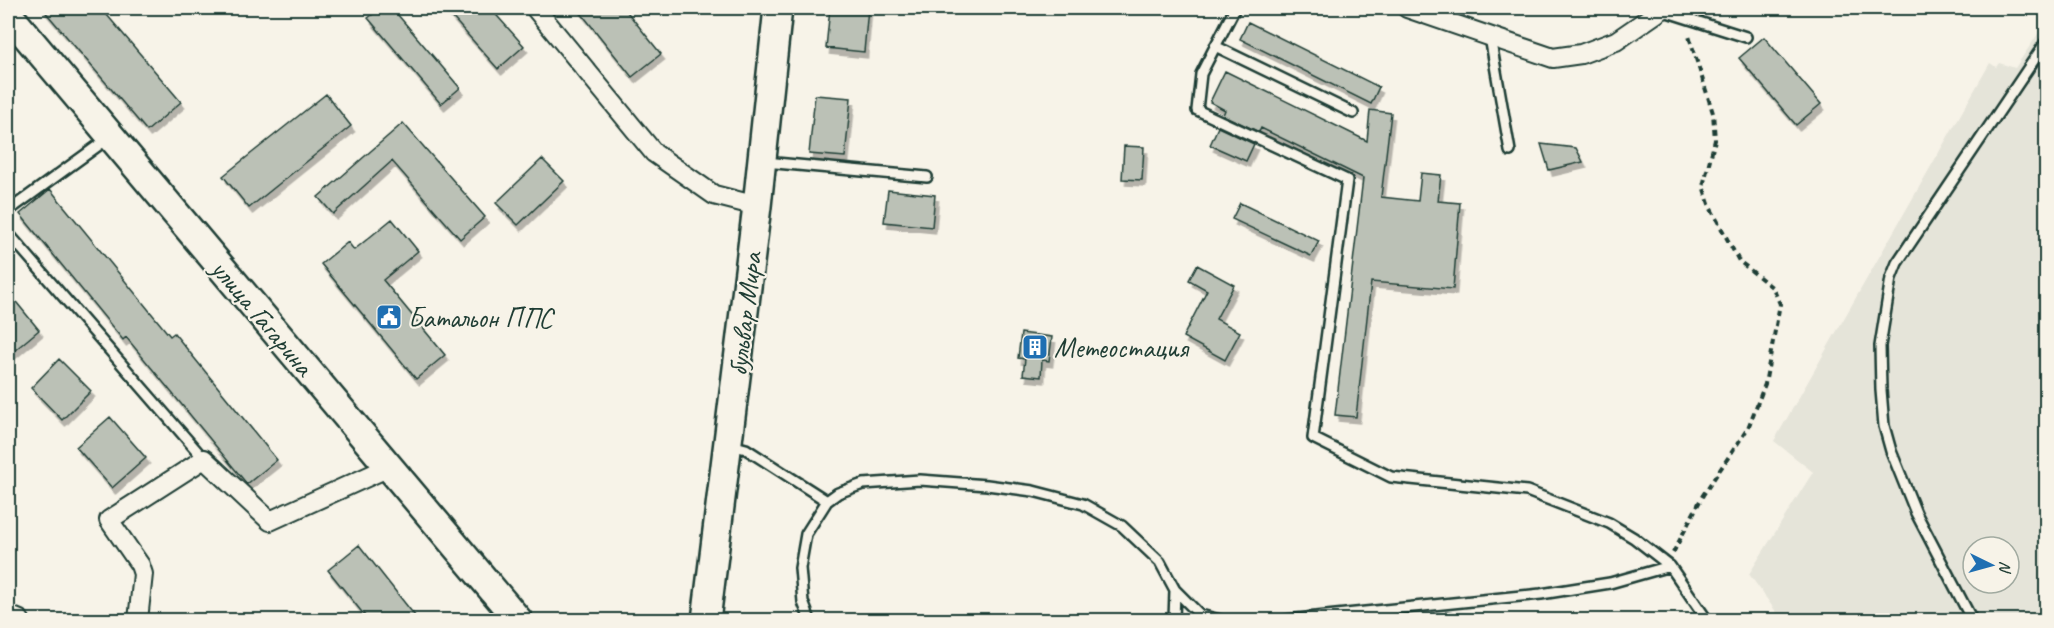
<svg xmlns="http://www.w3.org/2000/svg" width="2054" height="628" viewBox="0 0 2054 628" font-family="Caveat,sans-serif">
	<defs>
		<filter id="shadow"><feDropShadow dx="3.5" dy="6" stdDeviation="0" flood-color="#0004"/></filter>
	</defs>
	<rect width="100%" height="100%" fill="#f7f3e8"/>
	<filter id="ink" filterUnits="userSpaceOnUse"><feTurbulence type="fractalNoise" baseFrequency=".0167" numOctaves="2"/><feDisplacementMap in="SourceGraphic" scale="12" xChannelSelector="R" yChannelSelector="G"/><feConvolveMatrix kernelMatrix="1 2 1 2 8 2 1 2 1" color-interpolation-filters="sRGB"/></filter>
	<g filter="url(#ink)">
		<path fill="#e5e4d9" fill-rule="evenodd" d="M 2046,22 L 2046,620 L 1782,620 L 1749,574 L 1813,472 L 1774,441 L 1990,63 L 1996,67 L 1999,63 L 2015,68 ZM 1973,547 L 2009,547 L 2009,583 L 1973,583 Z"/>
		<path fill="#bbc1b6" stroke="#1f3d34" stroke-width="1.5" filter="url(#shadow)" d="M 42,8 L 101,8 L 181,102 L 147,131 Z
			M 381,8 L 392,8 L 460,88 L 441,104 L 368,18 Z
			M 444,8 L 490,8 L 524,46 L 498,69 Z
			M 577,8 L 624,8 L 661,54 L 632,77 Z
			M 830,8 L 868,8 L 864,52 L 826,48 Z
			M 1248,22 L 1379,87 L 1371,104 L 1240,39 Z
			M 1764,37 L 1821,104 L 1796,125 L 1739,58 Z
			M 1225,71 L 1367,141 L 1370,110 L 1391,113 L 1381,197 L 1418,201 L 1421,173 L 1441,175 L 1438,201 L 1460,203 L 1453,289 L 1371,282 L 1356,417 L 1335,415 L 1363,178 L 1261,128 L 1259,132 L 1223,115 L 1225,110 L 1210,102 Z
			M 326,94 L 351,126 L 249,208 L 223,176 Z
			M 815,95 L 851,98 L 845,157 L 809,154 Z
			M 403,123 L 485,217 L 460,239 L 392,161 L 333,214 L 318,197 Z
			M 1218,127 L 1254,144 L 1246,161 L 1210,145 Z
			M 1541,144 L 1576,148 L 1583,162 L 1549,170 Z
			M 1124,146 L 1144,147 L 1142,180 L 1122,179 Z
			M 542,159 L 564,181 L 518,225 L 496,203 Z
			M 50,189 L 170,336 L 174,333 L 277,460 L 247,484 L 126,337 L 123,340 L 20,214 Z
			M 888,190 L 935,195 L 932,227 L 884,222 Z
			M 1240,203 L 1319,241 L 1311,256 L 1232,219 Z
			M 392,219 L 418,251 L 383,280 L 445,355 L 416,379 L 321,264 L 348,242 L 354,250 Z
			M 1197,265 L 1234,285 L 1216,319 L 1240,332 L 1225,360 L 1183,337 L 1207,290 L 1189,280 Z
			M 8,292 L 39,330 L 8,356 Z
			M 1021,333 L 1052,337 L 1049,361 L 1042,360 L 1041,377 L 1023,375 L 1025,359 L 1018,358 Z
			M 59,359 L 91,391 L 62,420 L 31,388 Z
			M 110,417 L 146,458 L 112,488 L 76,447 Z
			M 359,545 L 419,621 L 369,621 L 328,570 Z"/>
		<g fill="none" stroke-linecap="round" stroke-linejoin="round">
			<g stroke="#1f3d34" stroke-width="14">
				<path id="lane" d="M 1235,8 L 1201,74 L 1197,110 L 1347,180 L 1313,438 L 1391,477 L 1527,491 L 1609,523 L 1634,538 L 1670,566 L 1707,620
					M 1661,10 L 1746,37
					M 1490,37 L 1510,151
					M 1215,46 L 1353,113
					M 765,162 L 927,177
					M 8,211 L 110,137
					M 8,233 L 204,459
					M 731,445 L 746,449 L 827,501
					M 1175,590 L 1200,615 L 1220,620
					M 810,620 L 803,602 L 800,568 L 806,534 L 827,501 L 838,493 L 863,484 L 920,480 L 987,485 L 1033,491 L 1083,504 L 1122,526 L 1160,562 L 1175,590 L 1174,620
					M 1287,620 L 1541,594 L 1610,583 L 1670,566
					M 1972,620 L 1916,513 L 1891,451 L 1884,426 L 1881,390 L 1880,346 L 1891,278 L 1897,263 L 2046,42"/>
			</g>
			<g stroke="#1f3d34" stroke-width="22">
				<path id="street" d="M 535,8 L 654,153 L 714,195 L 757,206
					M 1407,8 L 1553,58 L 1581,54 L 1616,41 L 1664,8
					M 8,615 L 20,620
					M 138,620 L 143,574 L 140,565 L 109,520 L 204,459 L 270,521 L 389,467"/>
			</g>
			<g stroke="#1f3d34" stroke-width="32">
				<path id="secondary" d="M 8,14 L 518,620
					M 706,620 L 757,206 L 778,8"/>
			</g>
			<path stroke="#1f3d34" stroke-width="4" stroke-dasharray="6 4.5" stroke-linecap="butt" d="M 1673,553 L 1703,495 L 1748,428 L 1765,384 L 1780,304 L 1773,288 L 1739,261 L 1710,207 L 1703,186 L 1715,140 L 1713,113 L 1688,33"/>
			<use href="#lane" stroke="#f7f3e8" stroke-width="9"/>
			<use href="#street" stroke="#f7f3e8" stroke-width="18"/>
			<use href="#secondary" stroke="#f7f3e8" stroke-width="27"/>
		</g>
	</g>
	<defs>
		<g id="civic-square" transform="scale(1.35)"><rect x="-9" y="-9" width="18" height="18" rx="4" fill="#1f6fb2" stroke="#f7f3e8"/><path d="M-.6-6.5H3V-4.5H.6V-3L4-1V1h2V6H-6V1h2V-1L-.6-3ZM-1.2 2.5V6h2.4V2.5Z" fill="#fff"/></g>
		<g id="building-square" transform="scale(1.35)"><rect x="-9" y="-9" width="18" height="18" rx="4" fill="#1f6fb2" stroke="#f7f3e8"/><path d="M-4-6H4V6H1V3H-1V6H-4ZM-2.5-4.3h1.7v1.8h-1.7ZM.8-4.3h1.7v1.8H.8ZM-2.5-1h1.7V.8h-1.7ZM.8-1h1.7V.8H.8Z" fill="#fff"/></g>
	</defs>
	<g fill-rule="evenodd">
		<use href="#civic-square" x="389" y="317"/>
		<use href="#building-square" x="1035" y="347"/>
	</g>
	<g text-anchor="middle" stroke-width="4.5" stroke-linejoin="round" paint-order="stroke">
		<g font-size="28" fill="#1f3d34" stroke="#f7f3e8">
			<text transform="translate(744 314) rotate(-83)" y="10">бульвар Мира</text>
			<text transform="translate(263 317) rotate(50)" y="10">улица Гагарина</text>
		</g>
		<g font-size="28" fill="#1f3d34" stroke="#f7f3e8" text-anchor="start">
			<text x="408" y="327">Батальон ППС</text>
			<text x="1054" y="357">Метеостация</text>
		</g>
	</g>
	<rect width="2054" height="628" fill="none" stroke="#f7f3e8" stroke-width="30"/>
	<rect x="15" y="15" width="2024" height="598" fill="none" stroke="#1f3d34" stroke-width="2" filter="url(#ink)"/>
	<g transform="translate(1991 565) rotate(95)"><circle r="28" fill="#f7f3e8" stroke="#a1aaa0" stroke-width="1.5"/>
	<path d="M0-4.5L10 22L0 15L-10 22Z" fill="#1f6fb2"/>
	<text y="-9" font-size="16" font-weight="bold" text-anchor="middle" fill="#1f3d34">N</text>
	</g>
</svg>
